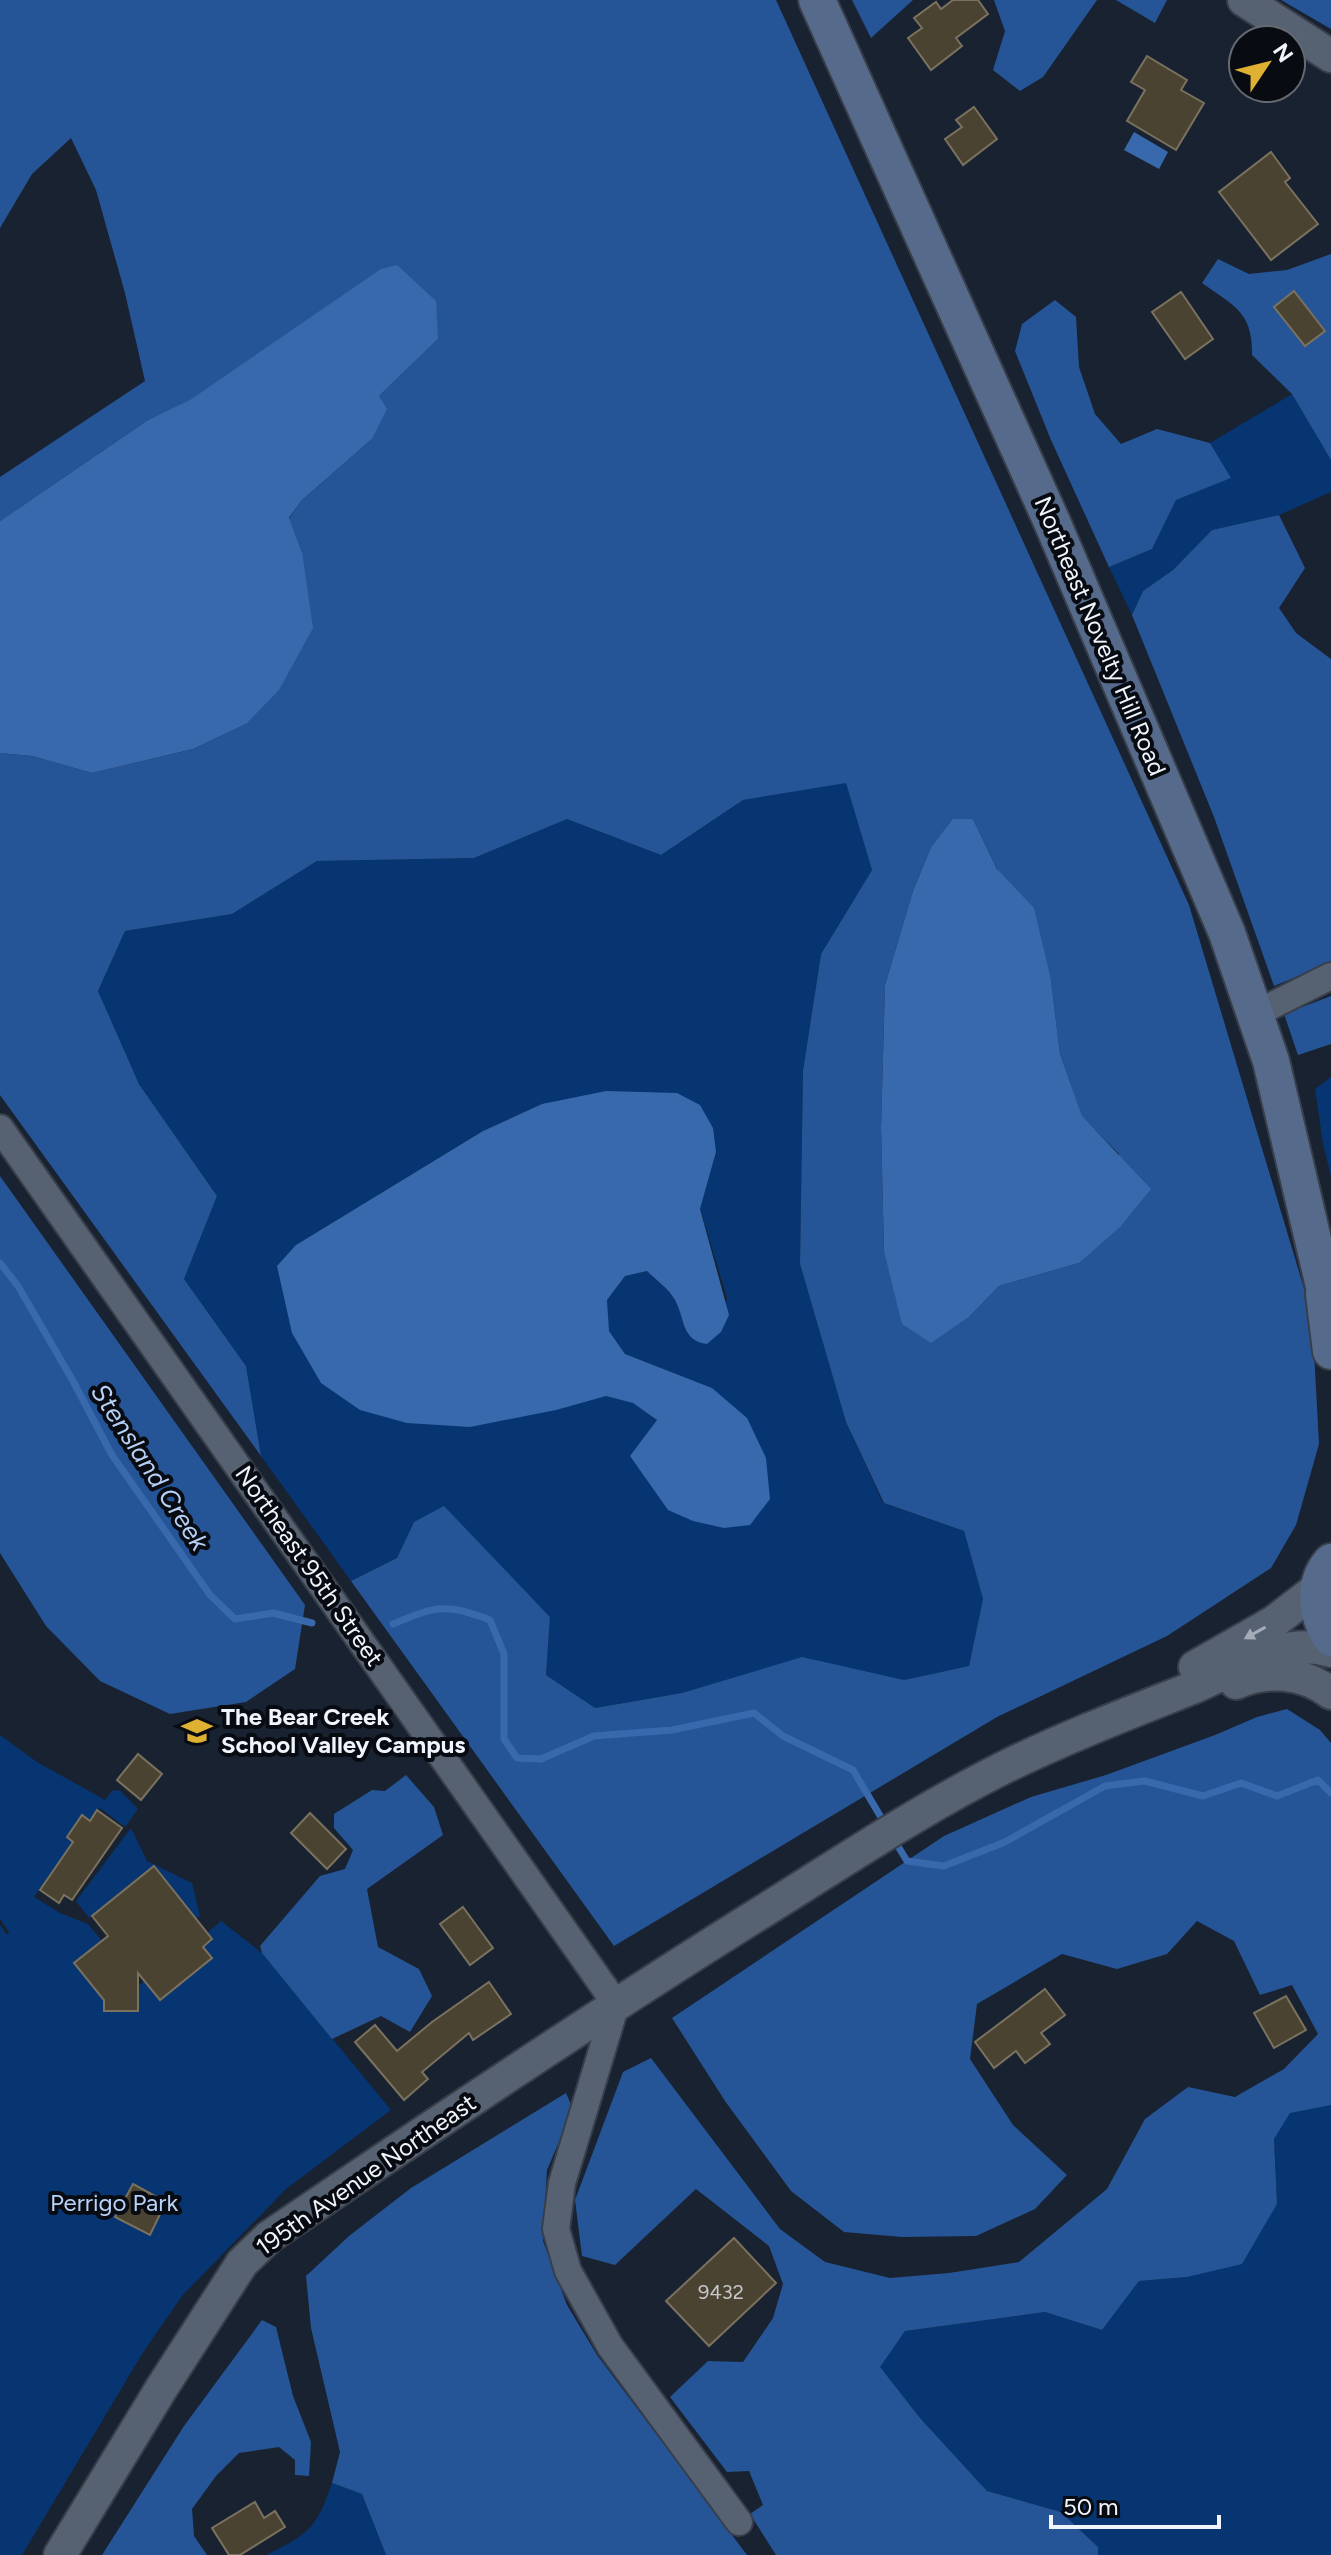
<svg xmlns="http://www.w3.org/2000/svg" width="1331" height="2555" viewBox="0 0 1331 2555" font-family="Figtree,sans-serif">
	<rect width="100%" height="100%" fill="#192230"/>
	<path fill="#063571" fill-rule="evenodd" d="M 1292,394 L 1331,460 L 1331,492 L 1279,515 L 1212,530 L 1173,570 L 1143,591 L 1132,615 L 1109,567 L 1152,549 L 1176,500 L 1230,478 L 1210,443 Z
		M 846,782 L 872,870 L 821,954 L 803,1071 L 800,1264 L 846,1422 L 883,1503 L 964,1531 L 983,1599 L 969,1666 L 904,1680 L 801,1658 L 682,1693 L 595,1708 L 546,1675 L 550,1617 L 444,1507 L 414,1522 L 397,1558 L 351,1581 L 261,1456 L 246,1366 L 184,1279 L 217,1196 L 139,1084 L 98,991 L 125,931 L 232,914 L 317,861 L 474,858 L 567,819 L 661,855 L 743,800 ZM 542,1104 L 716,1152 L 700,1208 L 727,1298 L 721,1332 L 707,1344 C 679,1340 686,1319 675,1300 C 669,1289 656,1280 647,1271 L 625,1276 L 607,1300 L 608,1330 L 625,1354 L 712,1388 L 631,1456 L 657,1420 L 633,1402 L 606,1396 L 296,1245 L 483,1131 Z
		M 1331,1077 L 1331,1176 L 1323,1144 L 1315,1089 Z
		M 0,1735 L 37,1762 L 105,1800 L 112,1791 L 119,1790 L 138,1809 L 125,1827 L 100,1808 L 90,1821 L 82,1816 L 67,1837 L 73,1842 L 34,1897 L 60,1913 L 88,1924 L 102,1941 L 74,1964 L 97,1991 L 103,1987 L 104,2011 L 138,2011 L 138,1986 L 144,1981 L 160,2000 L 212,1958 L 203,1947 L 212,1939 L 207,1933 L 221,1921 L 262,1953 L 391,2110 L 286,2189 L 182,2296 L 142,2354 L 22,2555 L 0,2555 L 0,1925 L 7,1935 L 9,1932 L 0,1919 Z
		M 131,1828 L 147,1861 L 192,1883 L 200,1916 L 165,1944 L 154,1885 L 144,1873 L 89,1918 L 76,1901 Z
		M 1331,2105 L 1331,2555 L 1098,2555 L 1098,2547 L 1061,2512 L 987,2491 L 920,2418 L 879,2367 L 905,2331 L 1045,2312 L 1102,2330 L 1139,2281 L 1187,2277 L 1277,2204 L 1274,2138 L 1290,2112 Z
		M 332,2483 L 362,2494 L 386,2555 L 266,2555 C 309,2534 316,2529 332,2483 Z"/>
	<path fill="#255597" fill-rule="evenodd" d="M 0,0 L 776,0 L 1189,905 L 1312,1315 L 1319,1444 L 1296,1525 L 1271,1568 L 1167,1636 L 997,1717 L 614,1946 L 351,1581 L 397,1558 L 414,1522 L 444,1506 L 550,1617 L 546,1675 L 595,1708 L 682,1693 L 802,1657 L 904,1680 L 969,1666 L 983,1599 L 964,1531 L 884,1503 L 846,1422 L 800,1264 L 803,1071 L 821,954 L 872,870 L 846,783 L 743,800 L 661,855 L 567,819 L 474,858 L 317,861 L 232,914 L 125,931 L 98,991 L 139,1084 L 217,1196 L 184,1279 L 246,1366 L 261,1456 L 0,1095 L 0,753 L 32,756 L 92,773 L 193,749 L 246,724 L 302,552 L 289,519 L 302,500 L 372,439 L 379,396 L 438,339 L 190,401 L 148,420 L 0,521 L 0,477 L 145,381 L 125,293 L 96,190 L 71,138 L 32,174 L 0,228 ZM 973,819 L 1051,980 L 1060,1054 L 1082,1117 L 1119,1154 L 1079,1263 L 999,1286 L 970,1316 L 884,1251 L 881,1127 L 885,985 L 913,891 L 931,847 L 953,820 Z
		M 852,0 L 913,0 L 871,38 Z
		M 994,0 L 1097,0 L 1043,77 L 1020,91 L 993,70 L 1005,31 Z
		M 1116,0 L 1167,0 L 1155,23 Z
		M 1281,0 L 1331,0 L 1331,29 Z
		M 1331,254 L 1331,460 L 1292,394 L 1252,355 C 1253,312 1234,306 1202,283 L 1218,259 L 1249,274 L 1287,270 Z
		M 1055,300 L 1076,317 L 1079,367 L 1095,414 L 1121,444 L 1157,429 L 1210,443 L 1231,478 L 1176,500 L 1152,549 L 1109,567 L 1051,440 L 1015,351 L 1022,324 Z
		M 1279,515 L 1305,568 L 1279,608 L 1296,633 L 1331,659 L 1331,963 L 1274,986 L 1214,817 L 1132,615 L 1143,591 L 1173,570 L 1212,530 Z
		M 1331,996 L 1331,1044 L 1298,1055 L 1284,1014 Z
		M 0,1176 L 305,1605 L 295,1669 L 246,1702 L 170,1714 L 100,1681 L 46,1626 L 0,1553 Z
		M 1287,1709 L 1320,1730 L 1331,1743 L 1331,2105 L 1290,2113 L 1274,2139 L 1277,2204 L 1242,2264 L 1187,2277 L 1139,2281 L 1102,2330 L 1045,2312 L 905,2331 L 880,2367 L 920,2418 L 987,2491 L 1061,2512 L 1098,2547 L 1098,2555 L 776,2555 L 750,2514 L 763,2505 L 749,2471 L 727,2472 L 670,2397 L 708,2361 L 743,2362 L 773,2318 L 783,2284 L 769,2246 L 696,2189 L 615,2265 L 582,2256 L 575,2200 L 623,2072 L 651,2058 L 780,2229 L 825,2262 L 890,2278 L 949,2273 L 1019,2262 L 1107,2189 L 1145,2119 L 1188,2087 L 1235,2097 L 1284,2069 L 1318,2034 L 1292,1985 L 1260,1995 L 1234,1941 L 1197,1921 L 1167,1954 L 1117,1969 L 1062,1954 L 977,2004 L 970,2059 L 1013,2125 L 1067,2175 L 1035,2209 L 976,2236 L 902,2237 L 844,2232 L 791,2191 L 725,2101 L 672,2018 L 944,1836 L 1031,1797 L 1106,1775 L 1215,1735 L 1257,1717 Z
		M 406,1775 L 434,1807 L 443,1835 L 367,1889 L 378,1947 L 419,1969 L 432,1996 L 410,2032 L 381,2016 L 332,2039 L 262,1953 L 260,1946 L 320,1876 L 345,1869 L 353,1850 L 334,1828 L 334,1814 L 372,1790 L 385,1791 Z
		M 566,2093 L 573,2109 L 547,2170 L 543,2241 L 567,2305 L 597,2355 L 747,2555 L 386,2555 L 362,2494 L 332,2483 L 340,2452 L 311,2328 L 306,2276 L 349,2236 L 411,2188 Z
		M 262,2320 L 276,2327 L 293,2396 L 311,2442 L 309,2476 L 295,2475 L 295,2460 L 279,2447 L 239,2453 L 216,2476 L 192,2509 L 194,2536 L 207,2555 L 102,2555 L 184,2426 Z"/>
	<path fill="#3969ad" d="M 1134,132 L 1168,152 L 1159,169 L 1124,150 Z
		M 397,265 L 436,301 L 438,339 L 379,396 L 387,409 L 372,439 L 302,500 L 289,518 L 302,552 L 313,628 L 279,690 L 246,724 L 193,749 L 92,773 L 32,756 L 0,753 L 0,521 L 148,420 L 190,400 L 381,269 Z
		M 953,819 L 973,819 L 997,869 L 1034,908 L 1051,980 L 1060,1054 L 1082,1116 L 1151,1189 L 1120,1227 L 1079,1263 L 999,1286 L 970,1316 L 931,1343 L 902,1324 L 884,1251 L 881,1127 L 885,985 L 913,891 L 931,847 Z
		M 606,1091 L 677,1093 L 700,1105 L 713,1128 L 716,1152 L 700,1209 L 729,1315 L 721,1332 L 707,1344 C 681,1341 685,1318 675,1300 C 669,1289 656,1280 647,1271 L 625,1276 L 607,1300 L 609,1331 L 625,1354 L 712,1388 L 747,1418 L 766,1458 L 770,1499 L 750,1525 L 724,1528 L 693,1521 L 668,1510 L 630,1456 L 657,1420 L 633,1403 L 606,1396 L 556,1410 L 470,1427 L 407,1423 L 360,1410 L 321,1383 L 292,1333 L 277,1266 L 296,1245 L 483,1131 L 542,1104 Z"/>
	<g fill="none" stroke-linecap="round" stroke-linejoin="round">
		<path stroke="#3969ad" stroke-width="7" d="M 0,1263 L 18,1286 L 73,1381 L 112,1455 L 210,1595 L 235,1619 L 273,1613 L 312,1623
			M 393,1624 C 437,1606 444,1603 490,1620 L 504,1654 L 504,1739 L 517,1758 L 541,1759 L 594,1736 L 672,1730 L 754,1713 L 783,1736 L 853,1770 L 885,1824
			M 893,1838 L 907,1861 L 944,1866 L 1005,1842 L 1105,1786 L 1145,1781 L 1203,1796 L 1241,1783 L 1277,1796 L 1318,1780 L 1331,1793"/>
	</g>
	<path fill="#4b4332" stroke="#7a725f" stroke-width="2" d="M 953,0 L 978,0 L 988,14 L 956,38 L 962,46 L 931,70 L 908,38 L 922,28 L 914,18 L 936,2 L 941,9 Z
		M 1147,56 L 1187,80 L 1181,90 L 1204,103 L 1176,150 L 1127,121 L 1145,90 L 1131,82 Z
		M 974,107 L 997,139 L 963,165 L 945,139 L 962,127 L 956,120 Z
		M 1271,152 L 1290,178 L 1285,182 L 1318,224 L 1271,260 L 1219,192 Z
		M 1294,291 L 1325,331 L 1305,346 L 1274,307 Z
		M 1181,292 L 1213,339 L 1185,359 L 1152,312 Z
		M 138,1754 L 162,1774 L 141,1800 L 117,1780 Z
		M 97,1810 L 122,1828 L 72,1900 L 64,1895 L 59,1903 L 40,1890 L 73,1842 L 67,1837 L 82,1815 L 90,1821 Z
		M 310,1813 L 346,1849 L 327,1869 L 291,1833 Z
		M 154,1866 L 212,1939 L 203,1947 L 212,1958 L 160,2000 L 138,1973 L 138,2011 L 104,2011 L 104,2000 L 74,1963 L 108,1936 L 92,1916 Z
		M 463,1907 L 493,1948 L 470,1965 L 440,1924 Z
		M 489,1982 L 511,2014 L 473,2040 L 469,2033 L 422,2072 L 428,2079 L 404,2100 L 355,2042 L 375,2025 L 397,2051 L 432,2022 Z
		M 1045,1989 L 1065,2015 L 1041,2033 L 1050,2044 L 1025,2063 L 1016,2051 L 994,2068 L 975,2042 Z
		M 1286,1996 L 1306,2030 L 1274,2048 L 1254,2013 Z
		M 133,2184 L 166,2202 L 150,2235 L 115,2217 Z
		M 734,2238 L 776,2283 L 709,2346 L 666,2301 Z
		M 255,2502 L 264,2518 L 275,2511 L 285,2527 L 240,2555 L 229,2555 L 212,2528 Z"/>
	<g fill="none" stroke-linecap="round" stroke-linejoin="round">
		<g stroke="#383f4a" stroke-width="30">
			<path id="minor" d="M 1255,1014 L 1331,976
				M 0,1128 L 616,2004 L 562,2183 L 556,2229 L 568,2271 L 610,2346 L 739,2522"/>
		</g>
		<g stroke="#383f4a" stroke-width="36">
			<path id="tertiary" d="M 1244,0 L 1331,56
				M 1195,1667 L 1274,1622 L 1318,1588
				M 1236,1683 C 1267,1669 1303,1672 1331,1693
				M 60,2555 L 161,2389 L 242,2263 L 269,2237 C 430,2127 592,2018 757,1915 C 839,1864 919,1810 1005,1767 C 1066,1737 1129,1713 1192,1688 C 1235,1670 1282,1636 1331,1651"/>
		</g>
		<g stroke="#383f4a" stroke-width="40">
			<path id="secondary" d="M 817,0 L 1052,522 L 1227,933 L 1271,1061 L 1331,1316
				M 1324,1294 L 1331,1351
				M 1331,1562 C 1312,1584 1316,1615 1331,1638"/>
		</g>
		<use href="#minor" stroke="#566172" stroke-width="26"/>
		<use href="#tertiary" stroke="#566172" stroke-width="32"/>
		<use href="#secondary" stroke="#566b8b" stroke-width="36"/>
	</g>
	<defs><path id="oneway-solid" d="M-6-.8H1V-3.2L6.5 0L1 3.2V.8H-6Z" transform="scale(2)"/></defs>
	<use fill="#a3abb8" href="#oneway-solid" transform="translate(1255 1633) rotate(151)"/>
	<defs>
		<g id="school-bare" transform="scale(2.4)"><path d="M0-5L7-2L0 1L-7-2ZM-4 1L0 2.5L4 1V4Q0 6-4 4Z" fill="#deb133" stroke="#080c12" stroke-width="2.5" paint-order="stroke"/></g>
	</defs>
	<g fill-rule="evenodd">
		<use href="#school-bare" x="197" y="1731"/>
	</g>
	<g text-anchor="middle" stroke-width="8" stroke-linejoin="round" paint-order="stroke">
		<g font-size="20" fill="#c7c8ca">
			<text x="721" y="2299">9432</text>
		</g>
		<g font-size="24" fill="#f0f5fd" stroke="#080c12">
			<text transform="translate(1100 636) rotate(67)" y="8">Northeast Novelty Hill Road</text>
			<text transform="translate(309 1566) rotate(55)" y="8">Northeast 95th Street</text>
			<text transform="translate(366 2175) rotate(-35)" y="8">195th Avenue Northeast</text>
		</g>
		<g font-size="24" font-weight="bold" fill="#f0f5fd" stroke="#080c12" text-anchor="start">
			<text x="221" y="1725">The Bear Creek<tspan x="221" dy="28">School Valley Campus</tspan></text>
		</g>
		<g font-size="24" fill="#b8d2f8" stroke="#080c12">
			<text x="114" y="2211">Perrigo Park</text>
		</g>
		<g font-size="26" font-style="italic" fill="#b6d0f6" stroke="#080c12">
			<text transform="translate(150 1467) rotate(57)" y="9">Stensland Creek</text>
		</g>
	</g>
	<g transform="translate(1267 64) rotate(55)"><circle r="38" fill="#080c12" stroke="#656970" stroke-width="2"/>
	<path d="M0-6L14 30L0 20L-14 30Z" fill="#deb133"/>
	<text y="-12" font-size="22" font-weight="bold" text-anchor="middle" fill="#f0f5fd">N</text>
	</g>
	<path d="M1051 2515v12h168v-12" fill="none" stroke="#f0f5fd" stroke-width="4"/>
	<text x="1063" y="2515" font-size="24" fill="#f0f5fd" stroke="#080c12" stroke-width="6" paint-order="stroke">50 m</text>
</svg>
